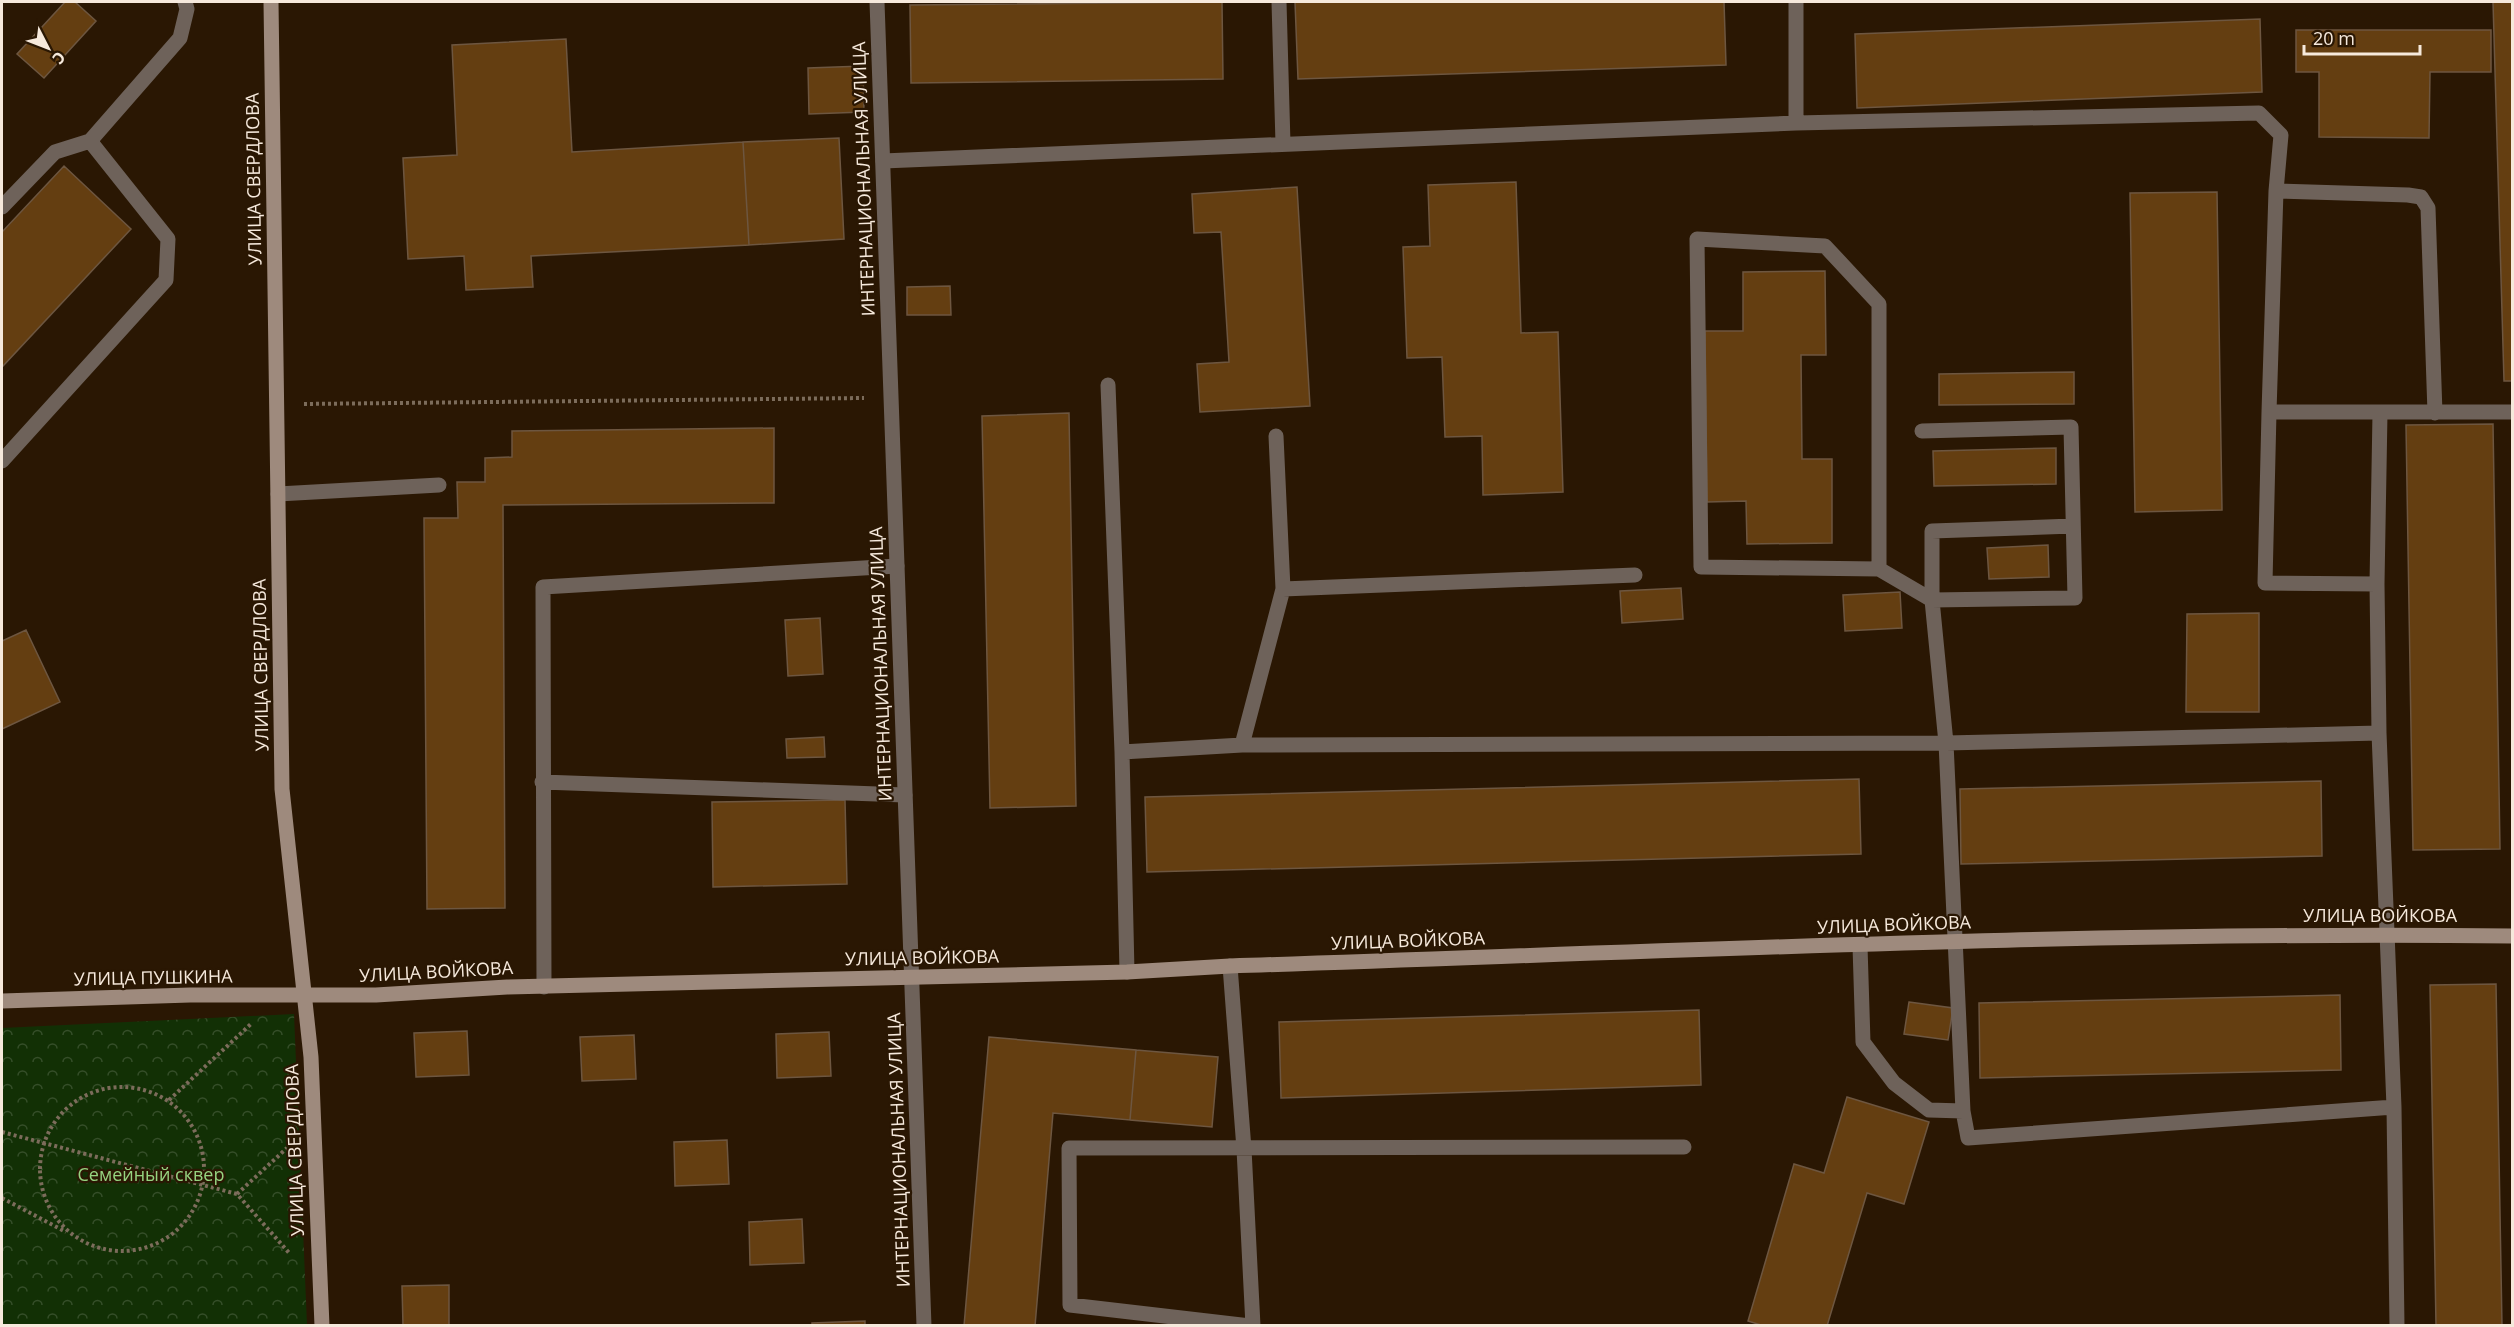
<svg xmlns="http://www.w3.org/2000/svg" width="2514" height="1327" viewBox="0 0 2514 1327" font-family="'Open Sans',sans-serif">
	<defs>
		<pattern id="park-crowns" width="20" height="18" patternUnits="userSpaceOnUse" patternTransform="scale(1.5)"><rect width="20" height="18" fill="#123005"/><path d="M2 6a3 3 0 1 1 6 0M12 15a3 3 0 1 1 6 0" fill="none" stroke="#354e29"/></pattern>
	</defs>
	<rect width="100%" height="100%" fill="#2a1703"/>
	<path fill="url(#park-crowns)" d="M 294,1014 L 307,1325 L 2,1325 L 2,1028 Z"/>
	<path fill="#643e11" stroke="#6d5640" stroke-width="1.5" d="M 65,2 L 75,2 L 96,21 L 44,78 L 17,54 Z
		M 1222,2 L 1223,79 L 911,83 L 910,5 Z
		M 1295,2 L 1724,2 L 1726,65 L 1298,79 Z
		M 2493,2 L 2512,2 L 2512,381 L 2504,381 Z
		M 2260,19 L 2262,92 L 1857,108 L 1855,34 Z
		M 2296,30 L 2491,30 L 2491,72 L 2430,72 L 2429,138 L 2319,137 L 2319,72 L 2296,72 Z
		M 566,39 L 572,152 L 743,142 L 749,245 L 531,256 L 533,287 L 466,290 L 464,256 L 408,259 L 403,158 L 457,155 L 452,45 Z
		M 863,66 L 864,112 L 809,114 L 808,68 Z
		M 839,138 L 844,239 L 749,245 L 743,142 Z
		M 64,166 L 131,229 L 2,367 L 2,232 Z
		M 1516,182 L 1521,333 L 1558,332 L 1563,492 L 1483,495 L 1482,436 L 1445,437 L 1442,357 L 1407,358 L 1403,247 L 1430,246 L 1428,185 Z
		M 1297,187 L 1310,406 L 1200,412 L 1197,364 L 1229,362 L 1221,232 L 1194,233 L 1192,194 Z
		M 2217,192 L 2222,510 L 2135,512 L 2130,193 Z
		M 1825,271 L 1826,355 L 1801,355 L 1802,459 L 1832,459 L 1832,543 L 1747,544 L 1746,501 L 1707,502 L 1705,331 L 1743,331 L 1743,272 Z
		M 950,286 L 951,315 L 907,315 L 907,287 Z
		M 2074,372 L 2074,404 L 1939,405 L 1939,374 Z
		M 1069,413 L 1076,806 L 990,808 L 982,416 Z
		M 2493,424 L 2500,849 L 2413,850 L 2406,425 Z
		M 774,428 L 774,503 L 503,505 L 505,908 L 427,909 L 424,518 L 458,518 L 457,482 L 485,482 L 485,458 L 512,457 L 512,431 Z
		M 2056,448 L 2056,484 L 1934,486 L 1933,451 Z
		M 2048,545 L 2049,577 L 1989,579 L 1987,548 Z
		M 1681,588 L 1683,619 L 1622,623 L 1620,591 Z
		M 1900,592 L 1902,628 L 1845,631 L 1843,595 Z
		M 2259,613 L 2259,712 L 2186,712 L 2187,614 Z
		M 820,618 L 823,674 L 788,676 L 785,620 Z
		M 26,630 L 60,702 L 2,729 L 2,641 Z
		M 824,737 L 825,757 L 787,758 L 786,739 Z
		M 1859,779 L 1861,854 L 1147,872 L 1145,797 Z
		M 2321,781 L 2322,856 L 1961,864 L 1960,789 Z
		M 845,800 L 847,884 L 713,887 L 712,802 Z
		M 2496,984 L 2502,1326 L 2436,1326 L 2430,985 Z
		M 2340,995 L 2341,1070 L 1980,1078 L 1979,1003 Z
		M 1909,1002 L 1953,1008 L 1948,1040 L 1904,1034 Z
		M 1699,1010 L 1701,1085 L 1281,1098 L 1279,1022 Z
		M 467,1031 L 469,1075 L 416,1077 L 414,1033 Z
		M 829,1032 L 831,1076 L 777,1078 L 776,1034 Z
		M 634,1035 L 636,1079 L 582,1081 L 580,1037 Z
		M 989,1037 L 1136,1050 L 1130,1120 L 1053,1113 L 1035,1326 L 964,1326 Z
		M 1136,1050 L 1218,1057 L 1212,1127 L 1130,1120 Z
		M 1847,1097 L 1929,1122 L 1904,1204 L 1867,1193 L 1827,1326 L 1764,1326 L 1748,1321 L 1794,1164 L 1824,1173 Z
		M 727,1140 L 729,1184 L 675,1186 L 674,1142 Z
		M 802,1219 L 804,1263 L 750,1265 L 749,1222 Z
		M 449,1285 L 449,1326 L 403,1326 L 402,1286 Z
		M 865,1321 L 865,1326 L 812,1326 L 812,1323 Z"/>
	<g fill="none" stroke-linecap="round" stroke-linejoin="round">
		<path stroke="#7c6c5b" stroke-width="4" stroke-dasharray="3 3" stroke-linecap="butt" d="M 304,404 L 864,398
			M40 1169a82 82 0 1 1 164 0a82 82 0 1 1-164 0Z
			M 169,1100 L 252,1023
			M 2,1132 L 237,1194 L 290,1254
			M 237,1194 L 287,1148
			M 2,1198 L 66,1232"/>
		<path stroke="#6e625a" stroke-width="15" d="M 1279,2 L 1283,144
			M 1796,123 L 1796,2
			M 90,141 L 180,38 L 187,9 L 185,2
			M 883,161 L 1796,123 L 2259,113 L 2281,135 L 2276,191 L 2269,412
			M 2276,191 L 2408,195 L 2421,197 L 2428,208 L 2435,413
			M 2,207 L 55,152 L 90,141 L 168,239 L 166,280 L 2,461
			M 1108,385 L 1122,752
			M 1922,431 L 2071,427 L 2075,598 L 1932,600 L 1932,531 L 2073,526
			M 278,494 L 439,485
			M 1879,569 L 1879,304 L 1825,246 L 1697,239 L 1701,567 L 1879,569 L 1932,600 L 1946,743 L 1963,1111 L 1968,1138 L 2394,1107
			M 2377,584 L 2380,413
			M 1283,589 L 1635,575
			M 1242,745 L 1283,589 L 1276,436
			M 542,782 L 905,795
			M 1860,946 L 1863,1042 L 1894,1083 L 1929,1110 L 1963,1111
			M 1230,966 L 1244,1149 L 1253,1326
			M 1127,972 L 1122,752 L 1242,745 L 1946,743 L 2379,733
			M 544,987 L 543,587 L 897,566
			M 1250,1326 L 1070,1305 L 1069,1148 L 1684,1147
			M 2397,1326 L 2394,1107 L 2379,733 L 2377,584 L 2265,583 L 2269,412 L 2512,412"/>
		<path stroke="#6e625a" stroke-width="15" d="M 877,2 L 924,1326"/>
		<path stroke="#9e8a7d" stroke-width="15" d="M 271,2 L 282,789 L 311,1057 L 322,1326
			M 2,1001 L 190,995 L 376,995 L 507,987 L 1127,972 L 1230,966 C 1657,952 2085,931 2512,936"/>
	</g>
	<g text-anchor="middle" stroke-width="4.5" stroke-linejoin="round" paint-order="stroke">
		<g font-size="18" fill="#f6e9dc" stroke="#2a1703">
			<text transform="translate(254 179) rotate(-91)" y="6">УЛИЦА СВЕРДЛОВА</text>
			<text transform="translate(864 179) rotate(-92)" y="6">ИНТЕРНАЦИОНАЛЬНАЯ УЛИЦА</text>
			<text transform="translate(881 664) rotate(-92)" y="6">ИНТЕРНАЦИОНАЛЬНАЯ УЛИЦА</text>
			<text transform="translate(261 665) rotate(-91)" y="6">УЛИЦА СВЕРДЛОВА</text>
			<text x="2380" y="922">УЛИЦА ВОЙКОВА</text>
			<text transform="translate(1894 925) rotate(-2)" y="6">УЛИЦА ВОЙКОВА</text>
			<text transform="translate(1408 941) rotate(-2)" y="6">УЛИЦА ВОЙКОВА</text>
			<text transform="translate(922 958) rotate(-1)" y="6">УЛИЦА ВОЙКОВА</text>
			<text transform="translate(436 972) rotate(-3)" y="6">УЛИЦА ВОЙКОВА</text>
			<text transform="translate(153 978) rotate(-1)" y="6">УЛИЦА ПУШКИНА</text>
			<text transform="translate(295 1150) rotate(-92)" y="6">УЛИЦА СВЕРДЛОВА</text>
			<text transform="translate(899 1150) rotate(-92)" y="6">ИНТЕРНАЦИОНАЛЬНАЯ УЛИЦА</text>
		</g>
		<g font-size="18" fill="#96d380" stroke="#2a1703">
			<text x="151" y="1181">Семейный сквер</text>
		</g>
	</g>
	<rect width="2514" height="1327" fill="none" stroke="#f6e9dc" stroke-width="6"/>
	<g transform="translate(48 48) rotate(132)" stroke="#2a1703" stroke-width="4.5" paint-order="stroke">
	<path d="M0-4.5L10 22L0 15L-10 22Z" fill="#f6e9dc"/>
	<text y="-9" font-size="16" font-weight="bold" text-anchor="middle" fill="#f6e9dc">С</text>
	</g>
	<path d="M2304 45v9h116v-9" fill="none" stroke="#f6e9dc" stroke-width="3"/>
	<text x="2313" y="45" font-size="18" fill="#f6e9dc" stroke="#2a1703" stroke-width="4.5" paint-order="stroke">20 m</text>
</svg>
